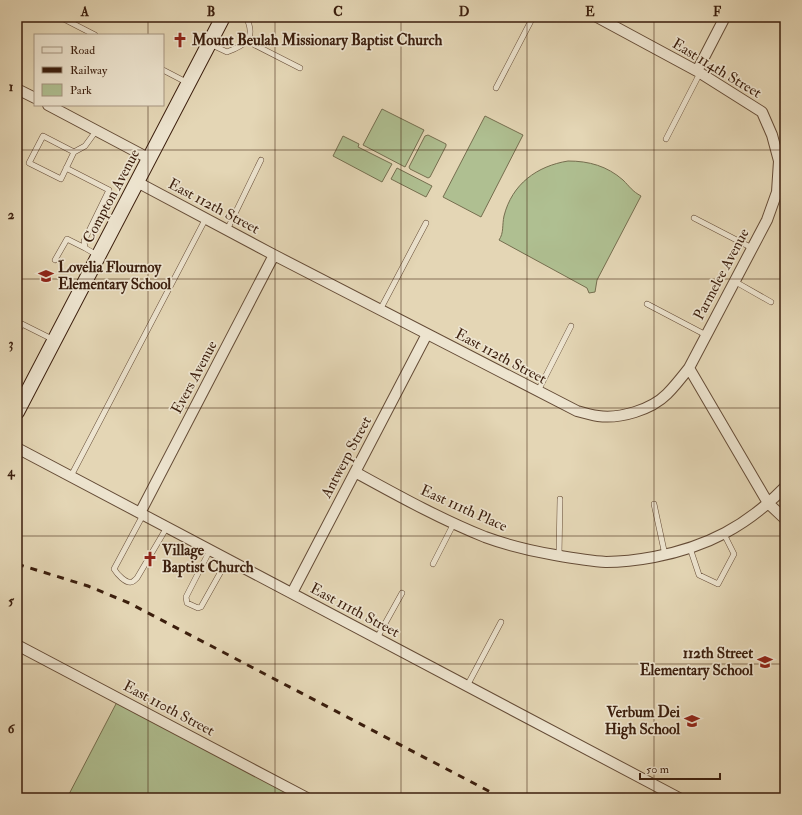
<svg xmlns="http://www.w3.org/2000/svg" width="802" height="815" viewBox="0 0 802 815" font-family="'IM FELL Double Pica',serif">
	<rect width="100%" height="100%" fill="#e4d6b5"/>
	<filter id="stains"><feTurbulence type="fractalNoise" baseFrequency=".005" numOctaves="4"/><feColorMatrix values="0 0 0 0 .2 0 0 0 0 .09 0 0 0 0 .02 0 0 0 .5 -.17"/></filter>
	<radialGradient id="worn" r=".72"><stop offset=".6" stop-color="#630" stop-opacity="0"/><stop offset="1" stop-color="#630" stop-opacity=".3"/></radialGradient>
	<path fill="#afbf91" stroke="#756e4f" d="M 382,109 L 424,130 L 405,167 L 363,145 Z
		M 485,116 L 523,135 L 481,217 L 443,197 Z
		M 428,135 L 446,144 L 446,146 L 430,177 L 428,178 L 410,169 L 409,167 L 425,136 Z
		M 343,136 L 359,144 L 358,147 L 392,164 L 382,182 L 333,156 Z
		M 568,161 C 589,161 607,166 623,180 C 630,187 632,191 641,196 L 597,280 L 595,292 L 589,293 L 587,288 L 499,240 C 504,233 502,225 504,216 C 512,184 537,166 568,161 Z
		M 397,168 L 432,186 L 426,197 L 391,179 Z
		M 117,702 L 298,798 L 67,798 Z"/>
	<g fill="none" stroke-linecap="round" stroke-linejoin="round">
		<g stroke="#654c37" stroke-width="6">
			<path id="lane" d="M 60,17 L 95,35
				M 247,41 L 300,68
				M 210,44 L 227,52 C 245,45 257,39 246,17
				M 163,70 L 188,83
				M 496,88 L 533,17
				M 666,139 L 700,73
				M 74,152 L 61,179 L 29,163 L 43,136 L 74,152 L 85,146 L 96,131
				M 66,168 L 109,190 L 84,241 L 85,248 L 97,255
				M 694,218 L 752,248
				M 227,230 L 261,160
				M 55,260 L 67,239 L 85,248
				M 734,281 L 771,302
				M 647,304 L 706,335
				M 380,310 L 426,223
				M 17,333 L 22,324 L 54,340
				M 538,391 L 571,326
				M 71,476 L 206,218
				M 654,504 L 665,555
				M 143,515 L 114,569 C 117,574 126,584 132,582 C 133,582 136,579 137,578 L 167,527
				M 690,548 L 699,575 L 718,584 L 734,554 L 724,534
				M 210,550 L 186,597 L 187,603 L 198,608 L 201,607 L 228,559
				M 559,556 L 560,499
				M 433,564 L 454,523
				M 377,638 L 402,593
				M 467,686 L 501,622"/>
		</g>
		<g stroke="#654c37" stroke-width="12">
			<path id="street" d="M 597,17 L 697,71 L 762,112 L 772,135 L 779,161 L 777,192 L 785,191
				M 697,71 L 725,17
				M 17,89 L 35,98
				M 48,105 L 150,159
				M 137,182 L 274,255 L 577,411 C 584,413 591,415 598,416 C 620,419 651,410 667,394 C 675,386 682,377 689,368 L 768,503 L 785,519
				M 689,368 L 767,220 L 777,192
				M 17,448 L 679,798
				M 355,472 C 397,495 440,519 485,537 C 507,545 531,551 555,555 C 572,558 589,561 606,562 C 622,562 638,560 654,557 C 707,547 747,526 785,487
				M 140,513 L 274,255
				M 292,593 L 427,334
				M 17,645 L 307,798"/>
		</g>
		<g stroke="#3b1e0d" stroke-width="16">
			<path id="secondary" d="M 17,412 L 223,17"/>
		</g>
		<use href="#lane" stroke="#ede4cf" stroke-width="5"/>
		<use href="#street" stroke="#ede4cf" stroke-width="10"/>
		<use href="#secondary" stroke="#ede4cf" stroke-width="14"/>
		<path stroke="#3b1e0d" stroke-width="3" stroke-dasharray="7 7" stroke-linecap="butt" d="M 17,564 L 88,586 L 129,603 L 502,798"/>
	</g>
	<path fill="none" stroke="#3b1e0d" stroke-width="1" stroke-opacity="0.55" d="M 148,17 L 148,35M 275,17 L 275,798M 401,17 L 401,798M 527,17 L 527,798M 654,17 L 654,798M 148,105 L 148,798M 17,150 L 785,150M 17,279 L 785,279M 17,408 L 785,408M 17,536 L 785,536M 17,664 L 785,664"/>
	<defs>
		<g id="church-bare" transform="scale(1.2)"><path d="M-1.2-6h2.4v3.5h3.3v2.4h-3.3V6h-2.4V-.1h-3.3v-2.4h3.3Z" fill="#8f2418" stroke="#ede4cf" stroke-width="2.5" paint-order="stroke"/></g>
		<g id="school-bare" transform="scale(1.2)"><path d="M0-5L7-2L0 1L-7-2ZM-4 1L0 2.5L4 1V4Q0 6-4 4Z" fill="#8f2418" stroke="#ede4cf" stroke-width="2.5" paint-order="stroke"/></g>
	</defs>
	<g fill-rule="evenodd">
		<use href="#church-bare" x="180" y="40"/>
		<use href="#school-bare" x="46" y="276"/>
		<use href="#church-bare" x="150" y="559"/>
		<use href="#school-bare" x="765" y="662"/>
		<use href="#school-bare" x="692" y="721"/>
	</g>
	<g text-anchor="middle" stroke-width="3.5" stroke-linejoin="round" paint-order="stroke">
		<g font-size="15" font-weight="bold" fill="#3b1e0d" stroke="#ede4cf" text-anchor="start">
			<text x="192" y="45">Mount Beulah Missionary Baptist Church</text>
			<text x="58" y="272">Lovelia Flournoy<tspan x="58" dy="17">Elementary School</tspan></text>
			<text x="162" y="555">Village<tspan x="162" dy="17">Baptist Church</tspan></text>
			<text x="753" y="658" text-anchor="end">112th Street<tspan x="753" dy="17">Elementary School</tspan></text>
			<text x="680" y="717" text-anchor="end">Verbum Dei<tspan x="680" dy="17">High School</tspan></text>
		</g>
		<g font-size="15" fill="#3b1e0d" stroke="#ede4cf">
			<text transform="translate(717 68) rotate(31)" y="5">East 114th Street</text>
			<text transform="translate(111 196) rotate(-62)" y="5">Compton Avenue</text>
			<text transform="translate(214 206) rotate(28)" y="5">East 112th Street</text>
			<text transform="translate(721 274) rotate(-62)" y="5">Parmelee Avenue</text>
			<text transform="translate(501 356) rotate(28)" y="5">East 112th Street</text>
			<text transform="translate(194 377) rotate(-62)" y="5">Evers Avenue</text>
			<text transform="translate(346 457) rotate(-62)" y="5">Antwerp Street</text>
			<text transform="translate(464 508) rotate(24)" y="5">East 111th Place</text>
			<text transform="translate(355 610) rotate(28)" y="5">East 111th Street</text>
			<text transform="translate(169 708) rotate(28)" y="5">East 110th Street</text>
		</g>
	</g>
	<rect width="802" height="815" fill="none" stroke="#e4d6b5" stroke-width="44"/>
	<rect x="34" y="34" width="130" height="72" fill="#ede4cf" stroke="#a69581"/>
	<rect x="42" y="47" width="20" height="6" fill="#ede4cf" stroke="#a69581"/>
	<text x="70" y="54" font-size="12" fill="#3b1e0d">Road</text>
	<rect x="42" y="67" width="20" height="6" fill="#3b1e0d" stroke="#a69581"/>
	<text x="70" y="74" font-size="12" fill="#3b1e0d">Railway</text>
	<rect x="42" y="84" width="20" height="12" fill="#afbf91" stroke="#a69581"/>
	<text x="70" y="94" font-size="12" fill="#3b1e0d">Park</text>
	<path d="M640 773v6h80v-6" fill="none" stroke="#3b1e0d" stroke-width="2"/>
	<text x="646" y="773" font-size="12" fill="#3b1e0d" stroke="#ede4cf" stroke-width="3" paint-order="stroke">50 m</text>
	<rect x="22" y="22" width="758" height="771" fill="none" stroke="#3b1e0d" stroke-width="1.5"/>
	<g font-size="13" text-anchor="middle" font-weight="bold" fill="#3b1e0d">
		<text x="85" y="16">A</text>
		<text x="211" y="16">B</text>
		<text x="338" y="16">C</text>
		<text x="464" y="16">D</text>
		<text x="590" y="16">E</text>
		<text x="717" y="16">F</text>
		<text x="11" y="91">1</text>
		<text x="11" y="219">2</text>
		<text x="11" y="348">3</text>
		<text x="11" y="476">4</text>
		<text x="11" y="605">5</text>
		<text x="11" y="733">6</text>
	</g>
	<rect width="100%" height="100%" filter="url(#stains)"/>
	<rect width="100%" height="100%" fill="url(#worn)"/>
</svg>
